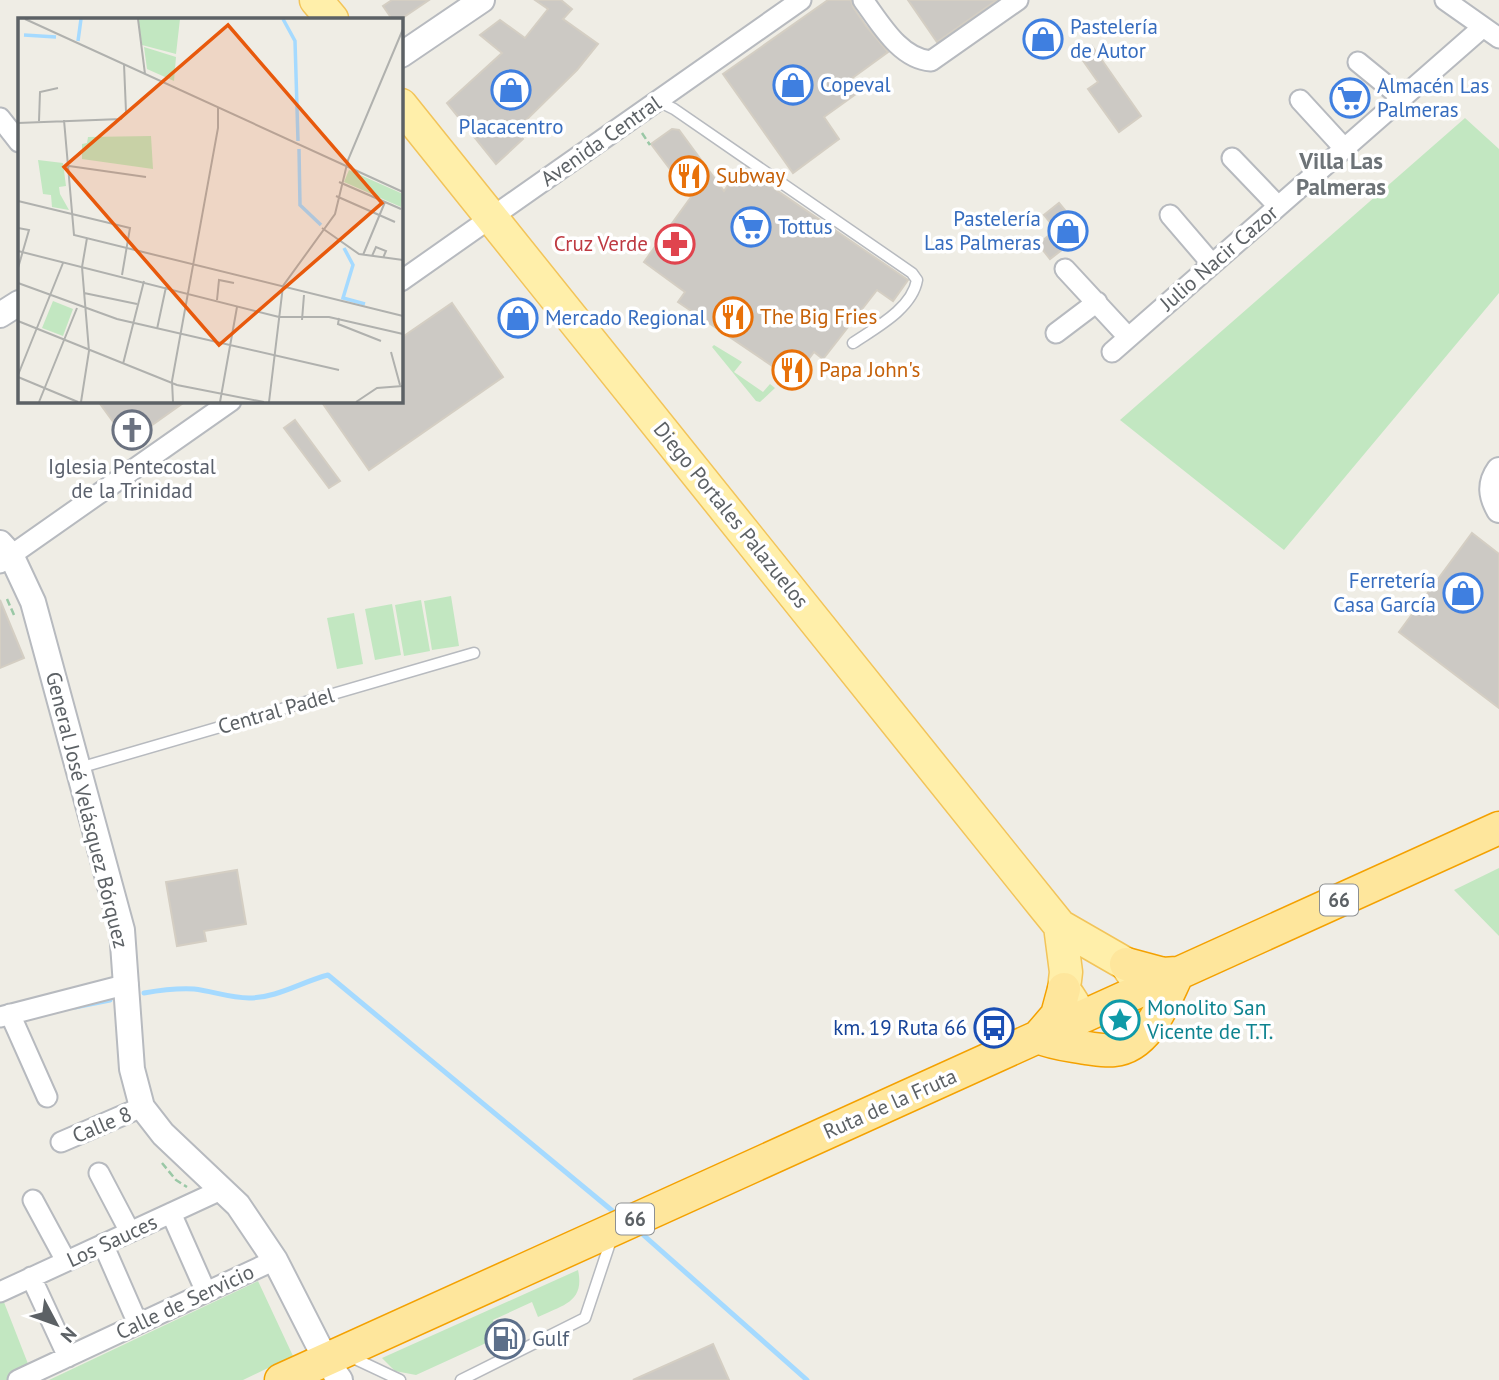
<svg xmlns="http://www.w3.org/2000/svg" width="1499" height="1380" viewBox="0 0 1499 1380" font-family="'PT Sans',sans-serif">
	<rect width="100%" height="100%" fill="#efede5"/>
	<path fill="#c2e7c1" d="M 1465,118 L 1499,149 L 1499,293 L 1284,550 L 1120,420 Z
		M 714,345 L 742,362 L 734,372 L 763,392 L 770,384 L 775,388 L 760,402 L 756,401 L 712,347 Z
		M 451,596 L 459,646 L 432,650 L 424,601 Z
		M 421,600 L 430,651 L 404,656 L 395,605 Z
		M 392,604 L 401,655 L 375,660 L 365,609 Z
		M 354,613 L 363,664 L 337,669 L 327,618 Z
		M 1499,868 L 1499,936 L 1454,890 Z
		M 578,1270 C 585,1302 563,1305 538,1317 L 532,1302 L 493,1320 L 497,1338 L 416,1375 L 395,1371 L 382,1358 Z
		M 258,1281 L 293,1356 L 243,1380 L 49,1380 Z
		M 0,1292 L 32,1374 L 18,1380 L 0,1380 Z"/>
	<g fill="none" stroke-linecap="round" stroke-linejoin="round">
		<path stroke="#a5daff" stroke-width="5" d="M 144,993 C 161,990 177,988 194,989 C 212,991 230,998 249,998 C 277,998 301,982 328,975 L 615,1213
			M 75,1007 L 110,1000
			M 640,1232 L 807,1380"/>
	</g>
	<path fill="#ccc9c4" stroke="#d4cec3" stroke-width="2" d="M 392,0 L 429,0 L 401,19 L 392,19 L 383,6 Z
		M 535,0 L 561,0 L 572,9 L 563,19 L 598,44 L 577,70 L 516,130 L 523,139 L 496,164 L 447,103 L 502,53 L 480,35 L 500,20 L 525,38 L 548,9 Z
		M 828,0 L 851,0 L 853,7 L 866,26 L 888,52 L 851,79 L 860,91 L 824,117 L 839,139 L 793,173 L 723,74 Z
		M 908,0 L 997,0 L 937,42 Z
		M 1092,46 L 1141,116 L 1119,132 L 1088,89 L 1098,82 L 1079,55 Z
		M 672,129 L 679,130 L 724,191 L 741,166 L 908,280 L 893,301 L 877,290 L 823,359 L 814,352 L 793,380 L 678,302 L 685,292 L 644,262 L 691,197 L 651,144 Z
		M 1059,203 L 1084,233 L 1050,259 L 1038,244 L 1056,230 L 1044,215 Z
		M 452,303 L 503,377 L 369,470 L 321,401 L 401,401 L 401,338 Z
		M 98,401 L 186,401 L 128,442 Z
		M 295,420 L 340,481 L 329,488 L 284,428 Z
		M 1472,533 L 1499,554 L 1499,708 L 1399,632 Z
		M 0,600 L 24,658 L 0,668 Z
		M 237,870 L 246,924 L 204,931 L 206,941 L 177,946 L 166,882 Z
		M 713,1344 L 729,1380 L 633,1380 Z"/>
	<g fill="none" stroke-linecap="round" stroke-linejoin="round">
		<g stroke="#b7babf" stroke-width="13">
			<path id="service" d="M 658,101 L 674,109 L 912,273 L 917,280 C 912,309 875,328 853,343
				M 79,768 L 474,653
				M 349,1356 L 400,1380
				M 461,1380 L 585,1318 L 612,1237"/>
		</g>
		<g stroke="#b7babf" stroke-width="23">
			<path id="minor" d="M 863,0 C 880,23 900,59 931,61 L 1018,0
				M 1445,0 L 1499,38
				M 1358,62 L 1402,98
				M 1300,100 L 1344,148
				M 0,118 L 19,142
				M 1232,158 L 1278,206
				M 1170,215 L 1212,264
				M 1065,269 L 1128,337
				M 401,281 L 801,0
				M 1056,333 L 1097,302
				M 1112,352 L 1483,27
				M 0,563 L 231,401
				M 10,1014 L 47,1097
				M 0,1017 L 128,984
				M 61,1142 L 142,1107
				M 99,1173 L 130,1232
				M 33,1200 L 66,1261
				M 171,1213 L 206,1292
				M 103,1244 L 138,1324
				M 31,1277 L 68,1357
				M 0,1292 L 223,1189
				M 18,1380 L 275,1260"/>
		</g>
		<g stroke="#b7babf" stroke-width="28">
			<path id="tertiary" d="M 401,55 L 482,0
				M 0,315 L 19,303
				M 1499,470 C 1489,484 1491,496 1499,510
				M 0,543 L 11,555 L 33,602 L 122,930 L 132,1069 L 142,1107 L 163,1134 L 238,1205 L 275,1260 L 326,1360 L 340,1380"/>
		</g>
		<g stroke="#f2c45a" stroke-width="35">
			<path id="primary" d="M 316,0 L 332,19
				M 401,105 L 1043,905 L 1060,926 L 1126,964 L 1142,987
				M 1060,926 L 1066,972 L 1064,989 L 1078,1011"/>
		</g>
		<g stroke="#f4a100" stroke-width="35">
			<path id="trunk" d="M 1126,964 L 1163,974 L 1177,973
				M 1039,1036 L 1057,1015 L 1064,989
				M 1038,1037 C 1054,1044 1069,1045 1086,1048 C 1095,1049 1105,1051 1114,1050 C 1149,1047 1165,999 1178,973
				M 281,1380 L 1499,828"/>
		</g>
		<path stroke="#9ac8a6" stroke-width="2.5" stroke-dasharray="7 3.5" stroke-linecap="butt" d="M 642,133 L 650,145
			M 7,599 L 14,615
			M 162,1163 L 176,1180 L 187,1187"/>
		<use href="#service" stroke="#fff" stroke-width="10"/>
		<use href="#minor" stroke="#fff" stroke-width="19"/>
		<use href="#tertiary" stroke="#fff" stroke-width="24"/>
		<use href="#primary" stroke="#ffefaa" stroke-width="32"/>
		<use href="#trunk" stroke="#fee69c" stroke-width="32"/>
	</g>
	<defs>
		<g id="shop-ring" transform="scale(2.0125)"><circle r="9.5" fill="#fff" stroke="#3f7fe0" stroke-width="1.5"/><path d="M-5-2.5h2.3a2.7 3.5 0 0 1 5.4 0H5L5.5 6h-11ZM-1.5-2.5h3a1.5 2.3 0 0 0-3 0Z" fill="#3f7fe0"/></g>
		<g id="supermarket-ring" transform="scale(2.0125)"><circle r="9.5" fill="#fff" stroke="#3f7fe0" stroke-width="1.5"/><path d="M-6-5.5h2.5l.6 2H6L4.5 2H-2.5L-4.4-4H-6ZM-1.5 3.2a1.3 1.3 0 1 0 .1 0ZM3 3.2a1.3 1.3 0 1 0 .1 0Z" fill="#3f7fe0"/></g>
		<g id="restaurant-ring" transform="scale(2.0125)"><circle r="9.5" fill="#fff" stroke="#e8710a" stroke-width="1.5"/><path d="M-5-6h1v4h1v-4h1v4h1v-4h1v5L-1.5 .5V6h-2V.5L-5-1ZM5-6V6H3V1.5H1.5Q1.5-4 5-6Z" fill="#e8710a"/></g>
		<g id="pharmacy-ring" transform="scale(2.0125)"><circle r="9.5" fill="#fff" stroke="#e0444e" stroke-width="1.5"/><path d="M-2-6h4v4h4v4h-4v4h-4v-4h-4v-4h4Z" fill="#e0444e"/></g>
		<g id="church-ring" transform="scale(2.0125)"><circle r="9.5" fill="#fff" stroke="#6b7280" stroke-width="1.5"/><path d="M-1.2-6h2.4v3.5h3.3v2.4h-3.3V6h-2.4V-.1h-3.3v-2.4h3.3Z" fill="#6b7280"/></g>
		<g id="sight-ring" transform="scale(2.0125)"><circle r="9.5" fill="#fff" stroke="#0f9aa8" stroke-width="1.5"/><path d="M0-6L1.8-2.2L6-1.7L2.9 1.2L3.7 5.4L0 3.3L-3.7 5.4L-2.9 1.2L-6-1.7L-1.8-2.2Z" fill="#0f9aa8"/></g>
		<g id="bus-ring" transform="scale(2.0125)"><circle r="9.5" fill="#fff" stroke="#1a4fb4" stroke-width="1.5"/><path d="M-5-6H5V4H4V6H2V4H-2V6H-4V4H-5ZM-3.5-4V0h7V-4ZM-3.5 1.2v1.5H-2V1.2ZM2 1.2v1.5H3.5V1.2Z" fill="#1a4fb4"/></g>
		<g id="fuel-ring" transform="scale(2.0125)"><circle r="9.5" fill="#fff" stroke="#5c6f8a" stroke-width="1.5"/><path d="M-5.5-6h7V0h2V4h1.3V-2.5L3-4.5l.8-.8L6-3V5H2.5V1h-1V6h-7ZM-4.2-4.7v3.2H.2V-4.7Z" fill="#5c6f8a"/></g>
	</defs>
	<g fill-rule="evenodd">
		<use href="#shop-ring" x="1043" y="39"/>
		<use href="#shop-ring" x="793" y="85"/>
		<use href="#shop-ring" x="511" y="90"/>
		<use href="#supermarket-ring" x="1350" y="98"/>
		<use href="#restaurant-ring" x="689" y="176"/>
		<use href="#supermarket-ring" x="751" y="227"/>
		<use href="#shop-ring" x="1068" y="231"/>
		<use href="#pharmacy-ring" x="675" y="244"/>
		<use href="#restaurant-ring" x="733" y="317"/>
		<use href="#shop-ring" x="518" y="318"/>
		<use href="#restaurant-ring" x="792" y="370"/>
		<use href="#church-ring" x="132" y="430"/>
		<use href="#shop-ring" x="1463" y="593"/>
		<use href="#sight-ring" x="1120" y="1020"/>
		<use href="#bus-ring" x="994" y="1028"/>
		<use href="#fuel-ring" x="505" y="1339"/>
	</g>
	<g text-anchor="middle" stroke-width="7" stroke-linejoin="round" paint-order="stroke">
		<g fill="#fff" stroke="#8d9093" stroke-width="2">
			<rect x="1320" y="884.5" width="38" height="31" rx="5"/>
			<rect x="616" y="1203.5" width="38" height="31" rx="5"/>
		</g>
		<g font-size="19" font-weight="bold" fill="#5c6165">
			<text x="1339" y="907">66</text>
			<text x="635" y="1226">66</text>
		</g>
		<g font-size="21" fill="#366cbe" stroke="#fff" text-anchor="start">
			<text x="1070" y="34">Pastelería<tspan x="1070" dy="24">de Autor</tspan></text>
			<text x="820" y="92">Copeval</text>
			<text x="1377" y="93">Almacén Las<tspan x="1377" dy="24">Palmeras</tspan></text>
			<text x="511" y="134" text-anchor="middle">Placacentro</text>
			<text x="1041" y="226" text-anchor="end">Pastelería<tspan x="1041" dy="24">Las Palmeras</tspan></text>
			<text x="778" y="234">Tottus</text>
			<text x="545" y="325">Mercado Regional</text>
			<text x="1436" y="588" text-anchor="end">Ferretería<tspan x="1436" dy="24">Casa García</tspan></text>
		</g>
		<g font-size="21" fill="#5c6165" stroke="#fff">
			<text transform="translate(601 141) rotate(-35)" y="7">Avenida Central</text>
			<text transform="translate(1219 258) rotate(-41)" y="7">Julio Nacir Cazor</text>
			<text transform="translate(731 515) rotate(51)" y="7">Diego Portales Palazuelos</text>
			<text transform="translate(276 711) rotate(-16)" y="7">Central Padel</text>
			<text transform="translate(87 810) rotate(76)" y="7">General José Velásquez Bórquez</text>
			<text transform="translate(890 1104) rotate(-24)" y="7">Ruta de la Fruta</text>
			<text transform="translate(102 1125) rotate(-23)" y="7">Calle 8</text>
			<text transform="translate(112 1241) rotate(-25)" y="7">Los Sauces</text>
			<text transform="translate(185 1302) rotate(-25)" y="7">Calle de Servicio</text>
		</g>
		<g font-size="21" fill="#c56008" stroke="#fff" text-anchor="start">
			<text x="716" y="183">Subway</text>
			<text x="760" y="324">The Big Fries</text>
			<text x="819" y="377">Papa John's</text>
		</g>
		<g font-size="21" fill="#be3a42" stroke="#fff" text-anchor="end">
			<text x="648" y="251">Cruz Verde</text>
		</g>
		<g font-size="21" fill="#5b616d" stroke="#fff">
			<text x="132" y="474">Iglesia Pentecostal<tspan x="132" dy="24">de la Trinidad</tspan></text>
		</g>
		<g font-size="21" fill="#0d838f" stroke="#fff" text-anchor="start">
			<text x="1147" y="1015">Monolito San<tspan x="1147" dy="24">Vicente de T.T.</tspan></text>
		</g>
		<g font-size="21" fill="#164399" stroke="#fff" text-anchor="end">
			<text x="967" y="1035">km. 19 Ruta 66</text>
		</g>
		<g font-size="21" fill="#4e5e75" stroke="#fff" text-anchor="start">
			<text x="532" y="1346">Gulf</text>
		</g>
		<g font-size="23" font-weight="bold" fill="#6d7377" stroke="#fff">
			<text x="1341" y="169">Villa Las<tspan x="1341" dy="26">Palmeras</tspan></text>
		</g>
	</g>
	<g transform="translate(18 18)">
		<rect width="385" height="385" fill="#efede5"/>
		<path d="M 120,1 L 162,1 L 158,36 L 124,27 ZM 126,29 L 158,39 L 156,63 L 129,51 ZM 133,118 L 135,151 L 64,141 L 64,126 L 69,125 L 70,119 ZM 20,142 L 45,145 L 48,168 L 41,169 L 42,176 L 51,192 L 34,189 L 33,177 L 25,176 ZM 331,152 L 385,176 L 383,189 L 326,164 ZM 35,283 L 55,291 L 45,318 L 24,310 Z" fill="#c2e7c1"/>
		<path fill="none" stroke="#a5daff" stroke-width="3.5" d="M 265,1 L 277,23 L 280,123M 6,17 L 38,19M 60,23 L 63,1M 281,131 L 282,187 L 303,207M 326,230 L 335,247 L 325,280 L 347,286"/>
		<path fill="none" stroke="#b0b1ae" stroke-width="2" d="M 7,1 L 385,174M 120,1 L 127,56M 46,102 L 56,217 L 385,298M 21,103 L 22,74 L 40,70M 0,105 L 103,101 L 108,94 L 106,46M 51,148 L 128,159M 321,164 L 383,191M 318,178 L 377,204M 0,183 L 112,210 L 104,257M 0,210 L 11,212 L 0,250M 304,210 L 341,236 L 385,242M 0,233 L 261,299 L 311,299 L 385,316M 345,237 L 367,184M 354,238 L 358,229 L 368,233 L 365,240M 0,265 L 99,301 L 321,352M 66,275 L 119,286M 199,282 L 201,262 L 216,265M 321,300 L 320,306 L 363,323M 284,302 L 286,277M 0,303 L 159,367 L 246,384M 139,311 L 148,269M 373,334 L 382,367M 105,346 L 126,263M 0,357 L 45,245M 0,359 L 60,384M 21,384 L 59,290M 63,384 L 71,333 L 64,249 L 69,220M 155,384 L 154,363 L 200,110 L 200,89M 202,384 L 219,289M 251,384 L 265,268 L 317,196 L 330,142 L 385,11M 338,384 L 359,370 L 385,368"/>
		<path fill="#e8590c" fill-opacity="0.15" stroke="#e8590c" stroke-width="3.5" d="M 210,7 L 364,185 L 201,327 L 46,149 Z"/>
		<rect width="385" height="385" fill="none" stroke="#5c6165" stroke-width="3.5"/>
	</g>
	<g transform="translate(56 1324) rotate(131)" stroke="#ffffff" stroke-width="5" paint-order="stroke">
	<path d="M0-5L12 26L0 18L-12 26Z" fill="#5c6165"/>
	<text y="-10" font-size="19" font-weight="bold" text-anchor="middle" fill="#5c6165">N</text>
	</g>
</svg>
